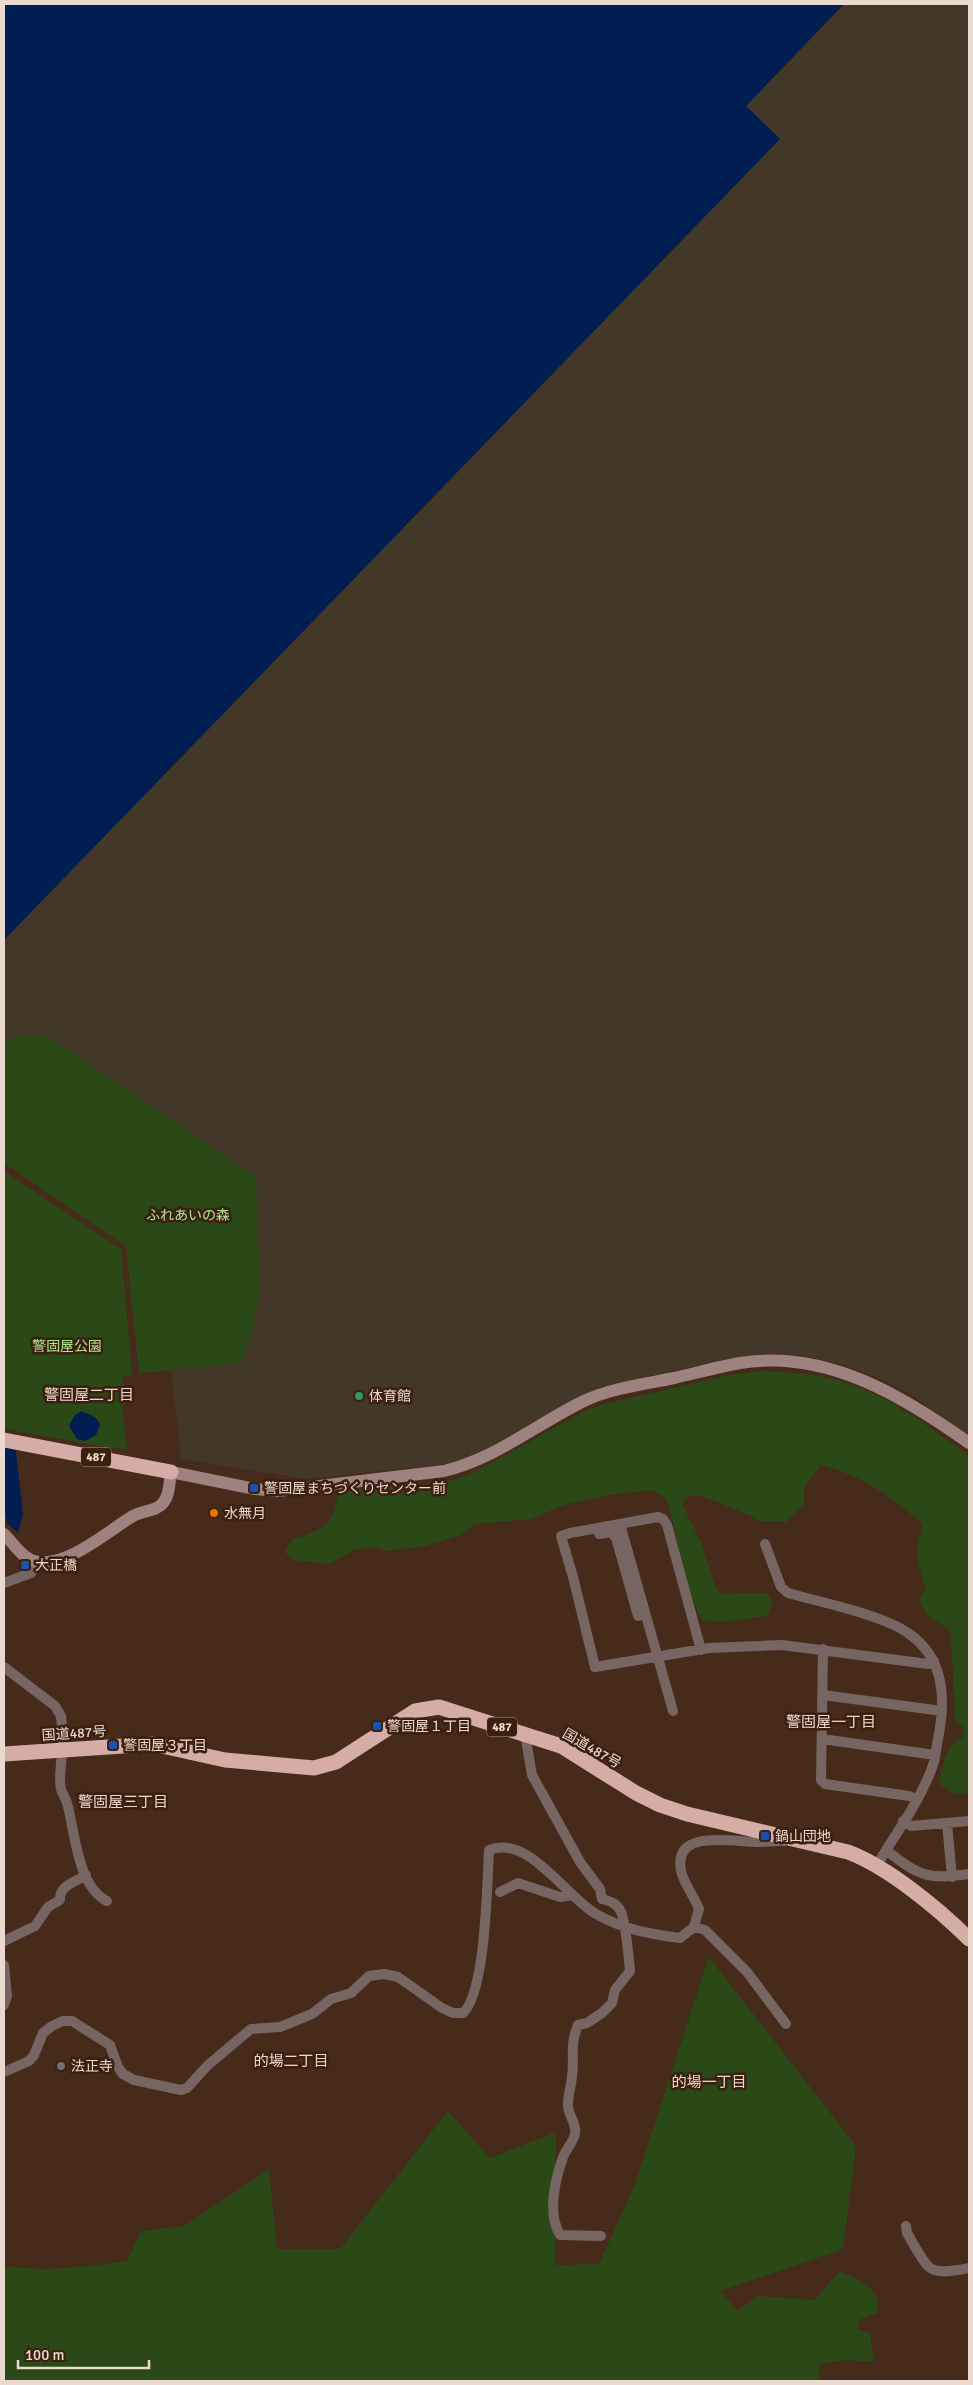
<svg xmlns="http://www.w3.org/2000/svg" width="973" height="2385" viewBox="0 0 973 2385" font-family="Signika,'Noto Sans JP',sans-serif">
	<rect width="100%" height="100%" fill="#462a1a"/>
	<path fill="#433728" d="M 844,4 L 969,4 L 969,1435 L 913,1396 L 886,1381 L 846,1366 L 805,1356 L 767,1354 L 739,1357 L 601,1387 L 584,1394 L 480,1452 L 456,1463 L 306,1479 L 181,1459 L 171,1371 L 139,1373 L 126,1246 L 4,1163 L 4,940 L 780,139 L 746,106 Z"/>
	<path fill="#2b4817" d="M 18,1034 L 49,1037 L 256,1177 L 260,1293 L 252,1329 L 242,1363 L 139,1373 L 126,1246 L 4,1163 L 4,1045 Z
		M 4,1171 L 121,1249 L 132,1372 L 132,1375 L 123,1377 L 126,1405 L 122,1406 L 127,1449 L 110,1448 L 6,1429 L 4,1427 Z
		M 761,1371 C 786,1372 810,1373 833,1379 C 884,1391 928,1426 969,1456 L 969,1792 C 957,1797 948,1791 939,1783 C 943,1764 945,1745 963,1737 L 964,1728 L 955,1721 L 951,1638 L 948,1629 L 928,1616 L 918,1601 L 926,1588 C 916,1559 913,1553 923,1524 C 887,1494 867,1478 821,1465 L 804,1487 L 804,1504 L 787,1522 L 758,1521 L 749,1515 L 699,1495 L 689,1496 L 682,1504 L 701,1542 L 716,1589 L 724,1594 L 767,1593 L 773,1602 L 767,1616 L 721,1622 L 701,1620 C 684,1583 679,1537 665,1497 L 651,1490 L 610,1495 L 564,1505 L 531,1519 L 475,1524 L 461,1535 L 425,1546 L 388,1551 L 375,1547 L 355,1550 L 329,1564 L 292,1560 L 285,1552 L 292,1539 C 320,1531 336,1525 337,1493 L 365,1488 L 445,1482 L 469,1475 L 585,1411 L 603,1404 L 730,1375 Z
		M 709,1957 L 856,2146 L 843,2249 L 720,2291 L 738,2311 L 757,2296 L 814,2300 L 840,2271 C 851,2276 871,2285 877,2297 C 879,2301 877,2308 877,2313 L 859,2320 L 858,2330 L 870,2333 L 874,2362 L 846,2360 L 820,2364 L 819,2379 L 811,2381 L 4,2381 L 4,2266 C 46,2272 85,2267 127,2261 L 141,2231 L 184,2226 L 269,2169 L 277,2249 L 340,2249 L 448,2111 L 490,2158 L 556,2132 L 555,2265 L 599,2264 L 634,2187 Z"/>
	<path fill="#001e52" d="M 4,4 L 844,4 L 746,106 L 780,139 L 4,940 Z
		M 81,1411 L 95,1417 L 100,1424 L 96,1435 L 85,1441 L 77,1439 L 69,1426 L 74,1416 Z
		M 4,1431 L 15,1444 L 23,1514 L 18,1533 L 7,1523 L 4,1503 Z"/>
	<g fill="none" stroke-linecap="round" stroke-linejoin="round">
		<path stroke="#776563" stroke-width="10" d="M 620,1524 L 673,1711
			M 599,1534 L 611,1532 L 616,1538 L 638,1616
			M 765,1544 L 781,1587 L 788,1593 C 820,1602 883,1615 908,1633 C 945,1658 946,1699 938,1739 C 936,1747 936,1757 933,1765 C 921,1800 896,1833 877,1865
			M 4,1583 L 31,1573 L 41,1562
			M 823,1649 L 821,1780 L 825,1784 L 909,1796 L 916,1799
			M 701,1650 L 667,1525 L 663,1519 L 658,1517 L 570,1533 L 561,1536 L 573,1577 L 595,1667 L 709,1648 L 782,1645 L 928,1664 L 934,1661
			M 4,1667 L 55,1706 L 61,1716 L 64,1750
			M 823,1695 L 942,1711
			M 525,1734 L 532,1775 L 580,1862 L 600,1889 L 602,1899 C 610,1901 617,1903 621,1912 C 625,1921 629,1960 630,1971 L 615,1990 L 612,2003 L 602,2013 L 587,2023 L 578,2025 C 569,2047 575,2056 572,2077 C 571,2086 568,2095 568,2104 C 567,2114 577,2123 575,2133 C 574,2142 566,2149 563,2157 C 555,2180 547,2213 560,2235 L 601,2236
			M 822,1739 L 935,1755
			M 62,1750 C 62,1763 58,1776 61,1789 C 62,1794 66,1798 67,1803 C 75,1831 77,1886 107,1901
			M 903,1821 L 911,1826 L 969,1821
			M 947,1823 L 952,1877
			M 886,1850 C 919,1876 927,1880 969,1874
			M 500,1892 L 518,1883 L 560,1897 L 573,1895
			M 694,1927 L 705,1930 L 747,1972 L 786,2024
			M 4,1941 L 35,1926 L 48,1907 L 60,1900 C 59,1885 76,1882 86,1875
			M 4,1965 L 7,1996 L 4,2005
			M 4,2072 L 29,2061 L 34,2055 L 43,2033 L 52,2026 L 63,2021 L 72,2021 L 110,2045 L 118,2067 L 123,2074 L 134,2080 L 181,2090 L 187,2088 L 208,2065 L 251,2029 L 280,2027 L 312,2014 L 331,1999 L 351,1993 L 369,1976 L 384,1974 L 398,1977 L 442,2008 L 453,2013 L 463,2013 C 486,1992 487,1883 489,1850 C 528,1834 565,1896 596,1914 C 622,1929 649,1934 680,1938 L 694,1927 L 699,1909 C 694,1896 684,1884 681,1871 C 673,1828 732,1842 757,1842 C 766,1842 775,1841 784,1841
			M 906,2226 L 907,2233 C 912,2241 922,2261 929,2267 C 938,2275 959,2270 969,2268"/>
		<path stroke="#9d827f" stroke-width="12" d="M 4,1534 C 14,1544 23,1560 38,1562 C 69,1566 108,1531 133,1516 C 142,1511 155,1511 161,1505 C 170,1497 169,1483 171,1472 L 255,1489 L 278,1491 L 444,1471 C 497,1458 538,1423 586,1400 C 613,1388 645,1384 674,1378 C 696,1373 718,1367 740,1363 C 826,1349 903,1396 969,1443"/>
		<path stroke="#d6aca7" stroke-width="15" d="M 4,1440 L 171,1472
			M 4,1754 L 153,1744 L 225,1760 L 314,1768 L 336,1762 L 415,1711 L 439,1707 L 561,1746 L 636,1793 L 660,1805 L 687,1814 L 848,1852 C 888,1867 939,1909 969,1939"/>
	</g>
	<circle fill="#2e9e5b" stroke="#3b2010" stroke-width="2" cx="359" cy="1396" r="5"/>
	<g fill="#1a4fb4" stroke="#3b2010" stroke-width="2">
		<rect x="249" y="1483" width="10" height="10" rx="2.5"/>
		<rect x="20" y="1560" width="10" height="10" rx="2.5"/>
		<rect x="372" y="1721" width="10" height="10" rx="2.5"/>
		<rect x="108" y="1740" width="10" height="10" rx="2.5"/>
		<rect x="760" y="1831" width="10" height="10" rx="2.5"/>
	</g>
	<circle fill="#e8710a" stroke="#3b2010" stroke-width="2" cx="214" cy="1513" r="5"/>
	<circle fill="#6b7280" stroke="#3b2010" stroke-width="2" cx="61" cy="2066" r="5"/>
	<g text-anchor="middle" stroke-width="5" stroke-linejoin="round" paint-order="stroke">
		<g fill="#3b2010" stroke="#b6a195" stroke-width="1">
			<rect x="81" y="1447.5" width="30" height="19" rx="4"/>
			<rect x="487" y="1717.5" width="30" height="19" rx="4"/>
		</g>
		<g font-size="12" font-weight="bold" fill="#ebd8ce">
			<text x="96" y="1461">487</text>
			<text x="502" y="1731">487</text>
		</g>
		<g font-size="14" fill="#ade68c" stroke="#3b2010">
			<text x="188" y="1220">ふれあいの森</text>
			<text x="67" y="1351">警固屋公園</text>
		</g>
		<g font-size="14" fill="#ebd8ce" stroke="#3b2010" text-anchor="start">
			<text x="369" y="1401">体育館</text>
			<text x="264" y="1493">警固屋まちづくりセンター前</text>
			<text x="224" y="1518">水無月</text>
			<text x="35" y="1570">大正橋</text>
			<text x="387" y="1731">警固屋１丁目</text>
			<text x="123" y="1750">警固屋３丁目</text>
			<text x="775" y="1841">鍋山団地</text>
			<text x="71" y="2071">法正寺</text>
		</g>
		<g font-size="14" fill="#ebd8ce" stroke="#3b2010">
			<text transform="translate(74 1733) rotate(-4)" y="5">国道487号</text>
			<text transform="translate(592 1748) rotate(30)" y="5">国道487号</text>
		</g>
		<g font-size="15" fill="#ebd8ce" stroke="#3b2010">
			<text x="89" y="1400">警固屋二丁目</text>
			<text x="831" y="1727">警固屋一丁目</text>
			<text x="123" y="1807">警固屋三丁目</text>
			<text x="291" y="2066">的場二丁目</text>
			<text x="709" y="2087">的場一丁目</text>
		</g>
	</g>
	<rect width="973" height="2385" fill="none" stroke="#ebd8ce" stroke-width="10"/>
	<path d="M18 2360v8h131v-8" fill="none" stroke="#ebd8ce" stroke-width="2.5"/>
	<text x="25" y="2360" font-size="15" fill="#ebd8ce" stroke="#3b2010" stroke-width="4" paint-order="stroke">100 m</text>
</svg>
